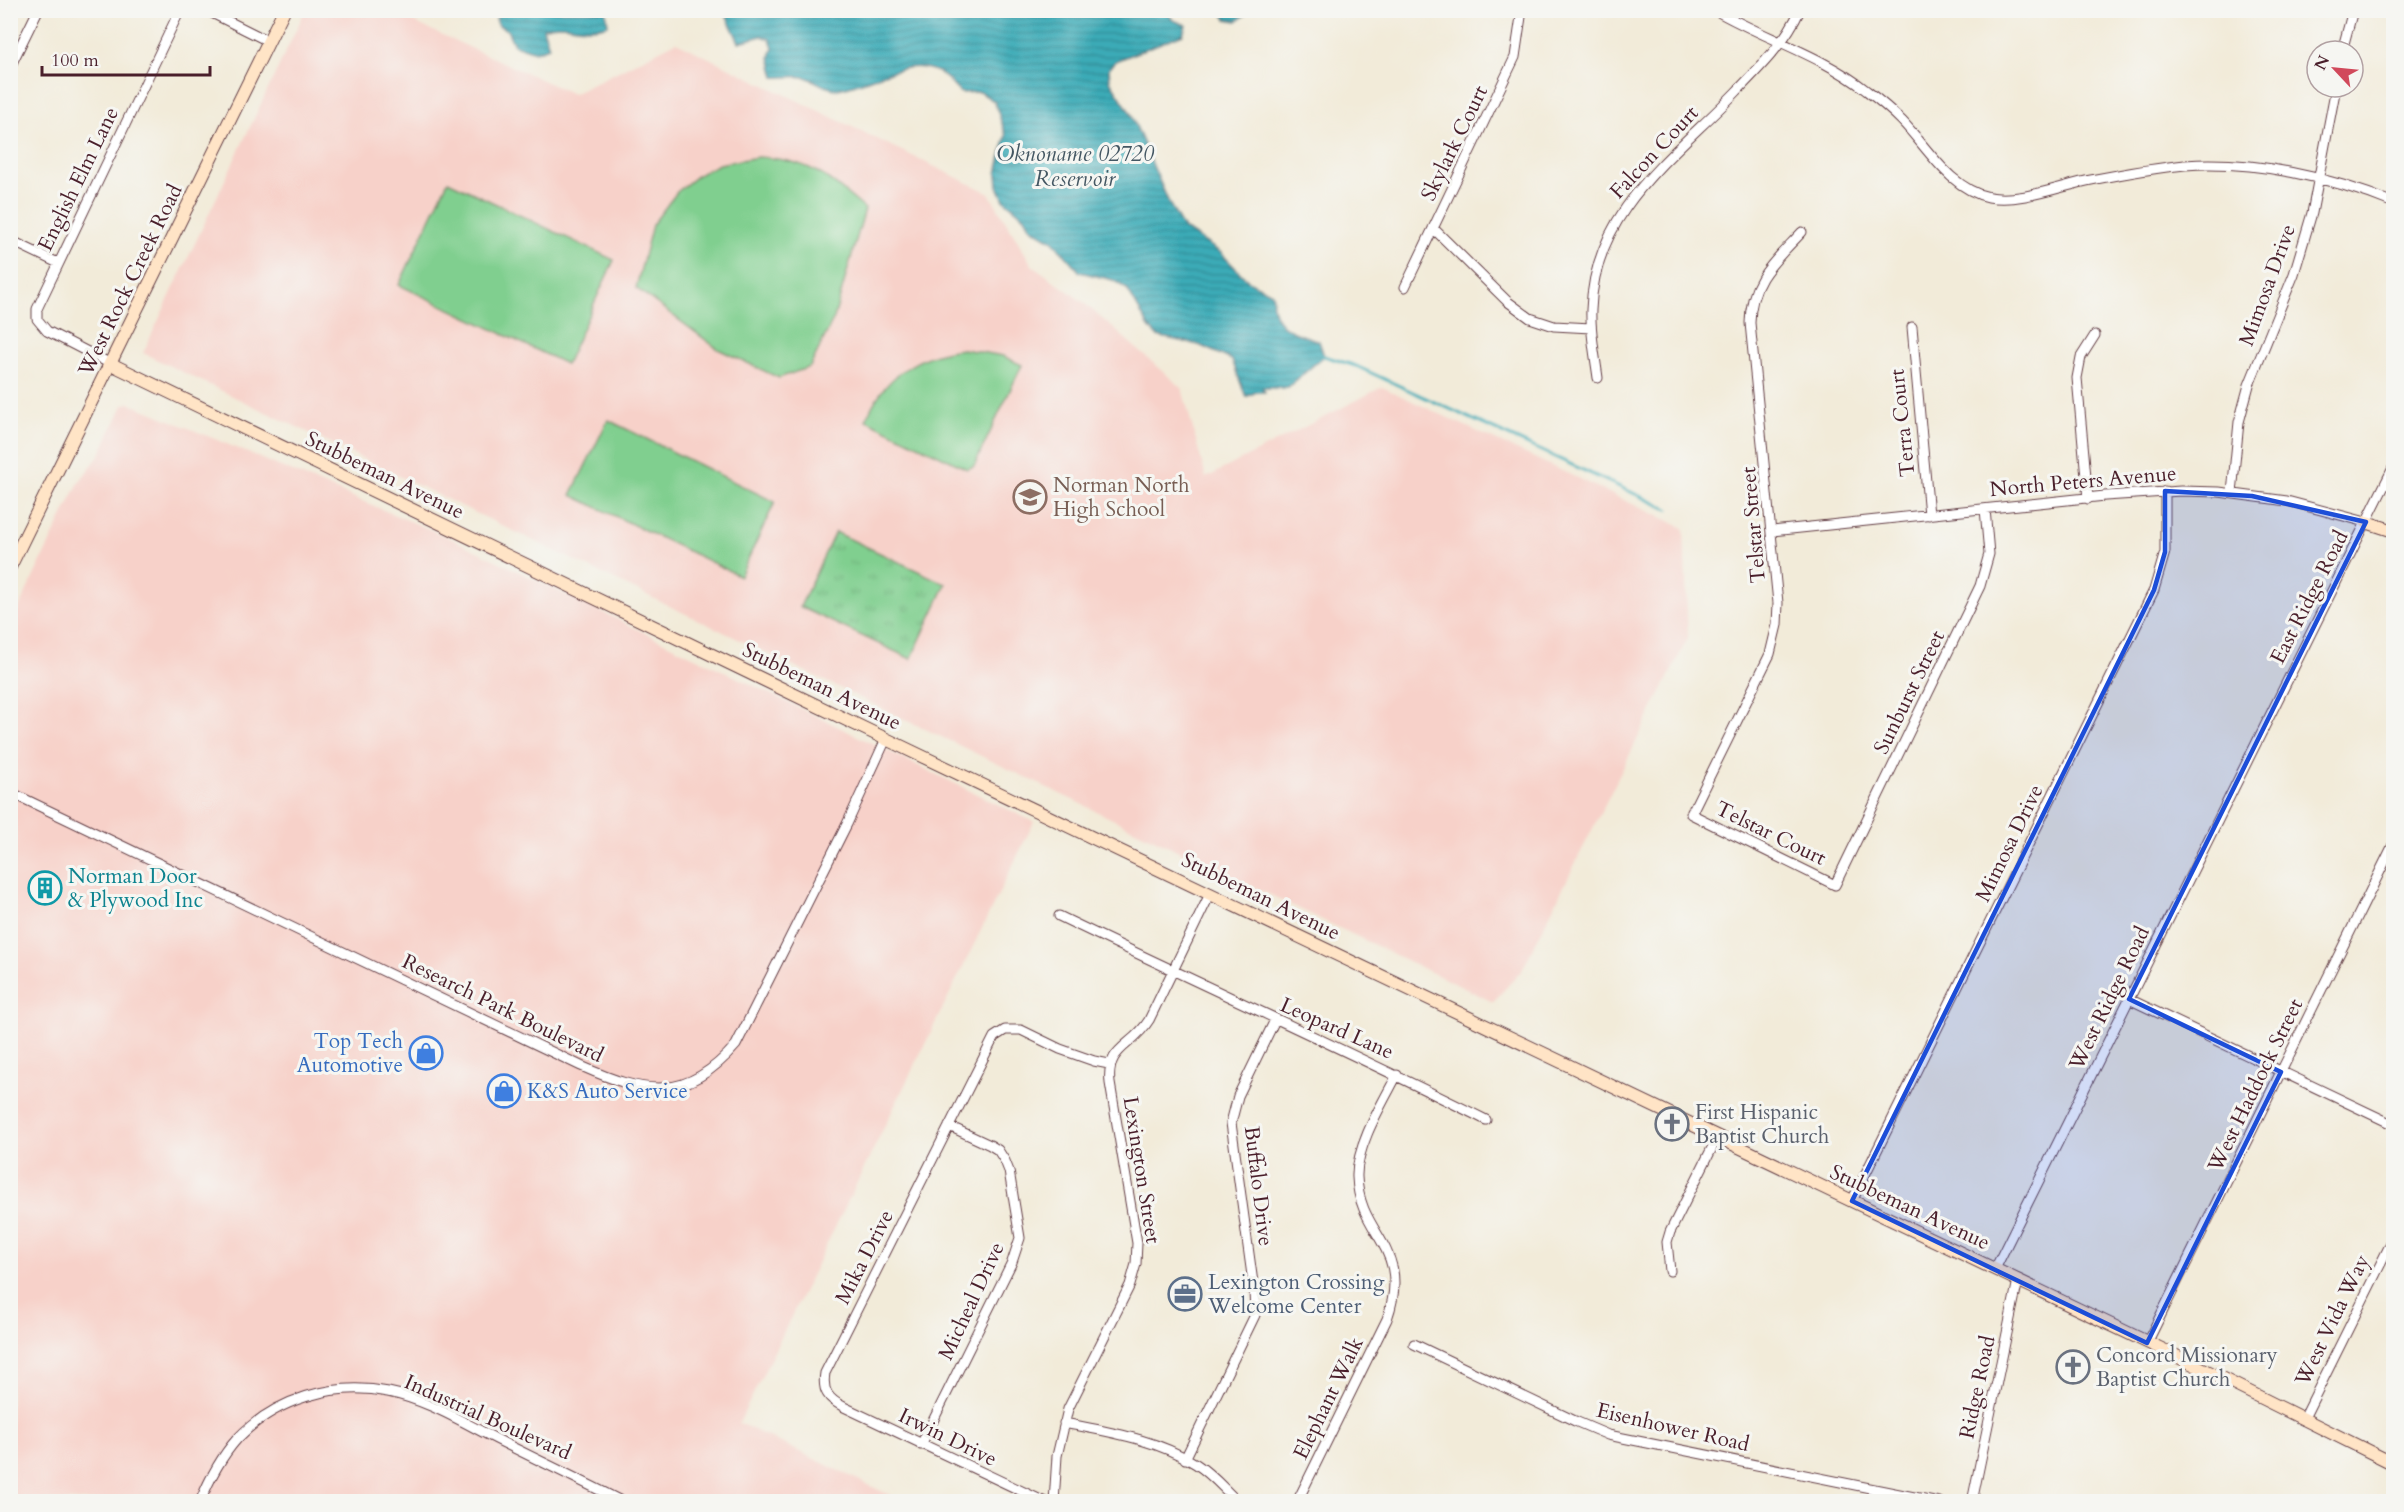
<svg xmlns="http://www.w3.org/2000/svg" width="2404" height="1512" viewBox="0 0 2404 1512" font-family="Cardo,serif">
	<defs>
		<pattern id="park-tufts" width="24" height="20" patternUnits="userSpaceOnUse" patternTransform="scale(1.5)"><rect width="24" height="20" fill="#80cf8f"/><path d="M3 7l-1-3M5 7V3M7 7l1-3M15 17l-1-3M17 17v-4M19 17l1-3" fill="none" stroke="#70b17c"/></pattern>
		<pattern id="water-rules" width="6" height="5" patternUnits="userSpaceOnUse" patternTransform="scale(1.5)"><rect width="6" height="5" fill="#3aabb7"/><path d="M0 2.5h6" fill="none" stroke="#338b95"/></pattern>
	</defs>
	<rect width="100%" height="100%" fill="#f6f6f2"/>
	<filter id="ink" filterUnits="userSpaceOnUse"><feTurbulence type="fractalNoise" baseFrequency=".0167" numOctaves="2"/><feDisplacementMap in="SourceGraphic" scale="12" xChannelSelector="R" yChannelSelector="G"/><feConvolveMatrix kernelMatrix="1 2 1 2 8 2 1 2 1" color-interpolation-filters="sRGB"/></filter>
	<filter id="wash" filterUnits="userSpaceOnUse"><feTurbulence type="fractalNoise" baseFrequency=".008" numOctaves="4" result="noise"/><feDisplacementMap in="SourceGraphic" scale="24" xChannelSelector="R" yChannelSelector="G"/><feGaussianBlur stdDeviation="1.35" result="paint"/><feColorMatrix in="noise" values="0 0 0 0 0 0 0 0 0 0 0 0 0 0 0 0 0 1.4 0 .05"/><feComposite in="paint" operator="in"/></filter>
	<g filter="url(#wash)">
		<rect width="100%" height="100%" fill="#f2ebd9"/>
		<path fill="#f7d1c9" d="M 305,11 L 389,11 L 573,94 L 676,42 L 989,193 L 1032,265 L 1083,302 L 1182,388 L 1206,478 L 1382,387 L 1684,528 L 1688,638 L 1522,970 L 1493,1002 L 143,353 Z
			M 129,403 L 450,538 L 1034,822 L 739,1423 L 902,1501 L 11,1501 L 10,626 L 79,482 L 99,456 L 123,405 Z"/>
		<path fill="#80cf8f" stroke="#65775d" stroke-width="1.5" d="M 758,157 C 811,160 826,176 865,209 L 834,318 L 810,367 L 779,378 L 718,349 L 636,288 L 652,225 L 677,192 L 698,175 L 719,164 Z
			M 448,181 L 614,260 L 566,364 L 399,285 Z
			M 963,349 L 1003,356 L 1022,365 L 974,466 L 967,469 L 866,420 C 882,378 918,353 963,349 Z
			M 608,420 L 775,502 L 740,576 L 571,495 Z"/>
		<path fill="url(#park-tufts)" stroke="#65775d" stroke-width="1.5" d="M 835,532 L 946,584 L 911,659 L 800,607 Z"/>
		<path fill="url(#water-rules)" stroke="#426571" stroke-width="1.5" d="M 606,11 L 608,25 C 583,34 564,19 543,28 L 549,47 L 535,52 L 514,45 L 507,30 L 498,25 L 496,18 L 504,11 Z
			M 721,11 L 1166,11 L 1173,20 L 1186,25 L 1183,34 L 1116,61 L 1109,68 L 1110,81 L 1130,112 L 1169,203 L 1183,228 L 1220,252 L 1248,281 L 1272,293 C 1274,300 1271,304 1274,311 C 1280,331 1300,334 1319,341 L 1324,356 L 1287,388 L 1262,388 L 1265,392 L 1256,392 L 1246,397 L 1232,360 L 1199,345 L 1157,336 L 1149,327 L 1127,289 L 1113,280 L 1080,272 L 1053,241 L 1031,228 L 1025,217 L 1004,200 L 998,186 L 997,173 L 1006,135 L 994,101 L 980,92 L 961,93 C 954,88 950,81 944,76 C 911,52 871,84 837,89 C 824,89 816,80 805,77 C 795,75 786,78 775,77 L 770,57 L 773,47 L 770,39 L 762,36 L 739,42 L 726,15 Z
			M 1221,11 L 1244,11 L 1245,15 L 1237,21 L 1226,19 Z"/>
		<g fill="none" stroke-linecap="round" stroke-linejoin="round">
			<path stroke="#3aabb7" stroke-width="3" d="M 1321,355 L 1356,366 L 1668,509"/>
		</g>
	</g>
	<g filter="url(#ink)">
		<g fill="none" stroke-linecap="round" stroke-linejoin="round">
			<g stroke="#633e45" stroke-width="11">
				<path id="street" d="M 206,10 L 268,41
					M 1715,10 C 1765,39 1822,55 1867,91 C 1879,100 1891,110 1902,121 C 1927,147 1950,189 1989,197 C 2019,203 2061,186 2091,180 C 2122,174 2154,168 2185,165 C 2254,160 2330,177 2394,203
					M 2342,51 L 2353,10
					M 10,67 L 38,10
					M 1433,228 L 1507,301 L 1530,318 L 1554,326 L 1591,328
					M 1802,232 C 1775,261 1750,280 1750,323 L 1778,603 L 1777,625 L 1770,654 L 1691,814 L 1835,885 L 1980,586 L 1989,554 L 1985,509
					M 10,240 L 58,263
					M 1405,287 L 1515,57 L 1522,10
					M 1912,327 L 1929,515
					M 111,364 L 47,331 L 37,319 L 37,309 L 180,10
					M 1598,378 C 1595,355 1590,332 1591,310 C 1594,210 1672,158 1736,92 C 1760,67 1785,43 1800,10
					M 2232,493 L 2239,422 L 2249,385 L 2294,274 L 2312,213 L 2336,87
					M 2088,499 L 2077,378 L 2081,357 L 2095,335
					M 1772,531 L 2105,496 L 2181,491 L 2219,492 L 2287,501 L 2366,522
					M 10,792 L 581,1066 C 644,1094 686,1103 736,1045 L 847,824 L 886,739
					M 1059,916 C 1201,985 1345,1049 1486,1120
					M 2129,999 L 2394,1125
					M 1852,1201 L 2154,590 L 2165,552 L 2165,491
					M 1995,1269 L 2394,466
					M 1670,1271 L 1667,1242 L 1670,1232 L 1717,1138
					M 2147,1343 L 2394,843
					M 1414,1344 L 1575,1421 L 1608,1435 L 1939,1502
					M 2303,1420 L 2394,1237
					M 1064,1423 C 1109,1432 1156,1439 1196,1464 C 1212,1474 1224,1489 1238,1502
					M 921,1445 L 1012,1262 L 1020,1238 L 1009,1171 L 1005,1161 L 998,1150 L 990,1145 L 949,1126
					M 1185,1459 L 1255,1315 L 1254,1290 L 1231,1123 L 1238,1096 L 1275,1020
					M 200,1502 C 209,1480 221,1457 237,1439 C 275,1399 334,1381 388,1392 C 429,1400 467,1425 504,1443 C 544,1463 584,1482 623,1502
					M 1045,1502 L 844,1407 C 828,1399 822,1391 825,1373 L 994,1037 L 1005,1030 L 1021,1030 L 1060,1049 L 1094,1061 L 1109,1064
					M 1054,1502 L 1057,1456 L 1068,1409 L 1130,1285 L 1136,1264 L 1137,1243 L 1110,1083 C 1106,1046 1132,1048 1149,1020 L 1210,894
					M 1297,1502 L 1387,1319 C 1413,1246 1359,1237 1357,1177 C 1356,1146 1383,1102 1397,1075
					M 1972,1502 L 2018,1280"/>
			</g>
			<g stroke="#633e45" stroke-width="14">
				<path id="secondary" d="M 111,364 L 886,739 L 2195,1365 L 2394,1464
					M 2366,522 L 2394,531
					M 10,567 L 284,10"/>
			</g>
			<use href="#street" stroke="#fff" stroke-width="9"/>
			<use href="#secondary" stroke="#ffe4c6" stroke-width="12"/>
		</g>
	</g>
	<path fill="#1d4ed8" fill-opacity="0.2" stroke="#1d4ed8" stroke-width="4.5" stroke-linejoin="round" d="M 2165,491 L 2252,496 L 2366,522 L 2129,999 L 2281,1072 L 2147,1343 L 1852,1201 L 2154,590 L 2165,552 Z"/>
	<defs>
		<g id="school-ring" transform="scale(1.725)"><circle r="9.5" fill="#f6f6f2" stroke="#8d6e63" stroke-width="1.5"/><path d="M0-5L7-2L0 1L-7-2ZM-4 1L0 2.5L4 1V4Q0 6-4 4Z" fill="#8d6e63"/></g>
		<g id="building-ring" transform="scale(1.725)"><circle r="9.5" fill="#f6f6f2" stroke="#0f9aa8" stroke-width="1.5"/><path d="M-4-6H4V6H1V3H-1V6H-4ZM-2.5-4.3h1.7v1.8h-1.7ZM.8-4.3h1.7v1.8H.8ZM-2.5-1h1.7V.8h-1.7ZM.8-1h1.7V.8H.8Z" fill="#0f9aa8"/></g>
		<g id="shop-ring" transform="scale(1.725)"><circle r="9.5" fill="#f6f6f2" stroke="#3f7fe0" stroke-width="1.5"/><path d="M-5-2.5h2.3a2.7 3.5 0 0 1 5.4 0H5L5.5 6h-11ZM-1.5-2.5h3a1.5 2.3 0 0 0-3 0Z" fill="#3f7fe0"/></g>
		<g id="church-ring" transform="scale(1.725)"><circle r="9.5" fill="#f6f6f2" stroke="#6b7280" stroke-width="1.5"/><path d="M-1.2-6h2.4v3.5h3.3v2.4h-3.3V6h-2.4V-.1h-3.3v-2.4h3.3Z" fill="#6b7280"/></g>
		<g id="office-ring" transform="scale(1.725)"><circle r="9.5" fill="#f6f6f2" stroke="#5c6f8a" stroke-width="1.5"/><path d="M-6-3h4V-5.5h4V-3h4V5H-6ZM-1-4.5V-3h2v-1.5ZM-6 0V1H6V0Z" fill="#5c6f8a"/></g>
	</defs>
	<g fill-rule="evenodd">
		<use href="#school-ring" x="1030" y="497"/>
		<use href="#building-ring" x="45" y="888"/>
		<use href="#shop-ring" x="426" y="1053"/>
		<use href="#shop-ring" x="504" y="1091"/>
		<use href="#church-ring" x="1672" y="1124"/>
		<use href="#office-ring" x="1185" y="1294"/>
		<use href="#church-ring" x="2073" y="1367"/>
	</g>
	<g text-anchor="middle" stroke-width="6" stroke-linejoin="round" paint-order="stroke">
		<g font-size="21" fill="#4a1f2b" stroke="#f6f6f2">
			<text transform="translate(1454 143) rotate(-64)" y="7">Skylark Court</text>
			<text transform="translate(1654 152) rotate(-47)" y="7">Falcon Court</text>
			<text transform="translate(78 179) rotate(-64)" y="7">English Elm Lane</text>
			<text transform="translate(130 280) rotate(-64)" y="7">West Rock Creek Road</text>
			<text transform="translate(2267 285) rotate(-70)" y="7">Mimosa Drive</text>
			<text transform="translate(1902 423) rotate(-96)" y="7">Terra Court</text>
			<text transform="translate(385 475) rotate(26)" y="7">Stubbeman Avenue</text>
			<text transform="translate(2083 481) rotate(-5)" y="7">North Peters Avenue</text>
			<text transform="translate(1753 525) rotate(-95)" y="7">Telstar Street</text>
			<text transform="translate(2309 597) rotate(-63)" y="7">East Ridge Road</text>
			<text transform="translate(822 686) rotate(26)" y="7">Stubbeman Avenue</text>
			<text transform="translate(1909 692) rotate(-64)" y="7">Sunburst Street</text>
			<text transform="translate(1771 833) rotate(26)" y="7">Telstar Court</text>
			<text transform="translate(2009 843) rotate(-64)" y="7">Mimosa Drive</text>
			<text transform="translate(1261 896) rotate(26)" y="7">Stubbeman Avenue</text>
			<text transform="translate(2109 998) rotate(-64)" y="7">West Ridge Road</text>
			<text transform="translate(503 1008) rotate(26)" y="7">Research Park Boulevard</text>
			<text transform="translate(1337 1028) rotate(24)" y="7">Leopard Lane</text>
			<text transform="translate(2255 1085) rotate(-64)" y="7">West Haddock Street</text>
			<text transform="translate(1142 1170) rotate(81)" y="7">Lexington Street</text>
			<text transform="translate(1259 1186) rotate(83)" y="7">Buffalo Drive</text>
			<text transform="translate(1910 1207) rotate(25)" y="7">Stubbeman Avenue</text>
			<text transform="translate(864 1257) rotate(-63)" y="7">Mika Drive</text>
			<text transform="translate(971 1301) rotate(-65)" y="7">Micheal Drive</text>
			<text transform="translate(2332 1320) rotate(-64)" y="7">West Vida Way</text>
			<text transform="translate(1977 1387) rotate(-78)" y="7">Ridge Road</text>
			<text transform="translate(1328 1398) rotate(-64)" y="7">Elephant Walk</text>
			<text transform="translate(488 1417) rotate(24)" y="7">Industrial Boulevard</text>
			<text transform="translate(1673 1427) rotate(13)" y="7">Eisenhower Road</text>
			<text transform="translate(948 1437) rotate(26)" y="7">Irwin Drive</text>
		</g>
		<g font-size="21" fill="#785e54" stroke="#f6f6f2" text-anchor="start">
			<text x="1053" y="492">Norman North<tspan x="1053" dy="24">High School</tspan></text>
		</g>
		<g font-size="21" fill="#0d838f" stroke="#f6f6f2" text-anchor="start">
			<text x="68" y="883">Norman Door<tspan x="68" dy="24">&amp; Plywood Inc</tspan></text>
		</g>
		<g font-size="21" fill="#366cbe" stroke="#f6f6f2" text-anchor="end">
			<text x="403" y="1048">Top Tech<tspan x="403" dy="24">Automotive</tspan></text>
			<text x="527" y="1098" text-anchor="start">K&amp;S Auto Service</text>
		</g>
		<g font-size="21" fill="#5b616d" stroke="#f6f6f2" text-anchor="start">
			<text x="1695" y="1119">First Hispanic<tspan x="1695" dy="24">Baptist Church</tspan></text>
			<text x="2096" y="1362">Concord Missionary<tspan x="2096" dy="24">Baptist Church</tspan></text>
		</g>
		<g font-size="21" fill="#4e5e75" stroke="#f6f6f2" text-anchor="start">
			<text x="1208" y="1289">Lexington Crossing<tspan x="1208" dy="24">Welcome Center</tspan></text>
		</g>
		<g font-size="22" font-style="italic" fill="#445763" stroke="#f6f6f2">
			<text x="1075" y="161">Oknoname 02720<tspan x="1075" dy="25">Reservoir</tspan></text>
		</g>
	</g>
	<rect width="2404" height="1512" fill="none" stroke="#f6f6f2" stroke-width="36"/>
	<g transform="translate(2335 69) rotate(296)"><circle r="28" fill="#f6f6f2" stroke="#b1a0a2" stroke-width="1.5"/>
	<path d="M0-4.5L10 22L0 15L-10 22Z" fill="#d1495b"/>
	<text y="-9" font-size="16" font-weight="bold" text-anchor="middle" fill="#4a1f2b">N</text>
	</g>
	<path d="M42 66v9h168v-9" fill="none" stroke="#4a1f2b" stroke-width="3"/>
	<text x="51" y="66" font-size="18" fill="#4a1f2b" stroke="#f6f6f2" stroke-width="4.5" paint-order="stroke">100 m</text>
</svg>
